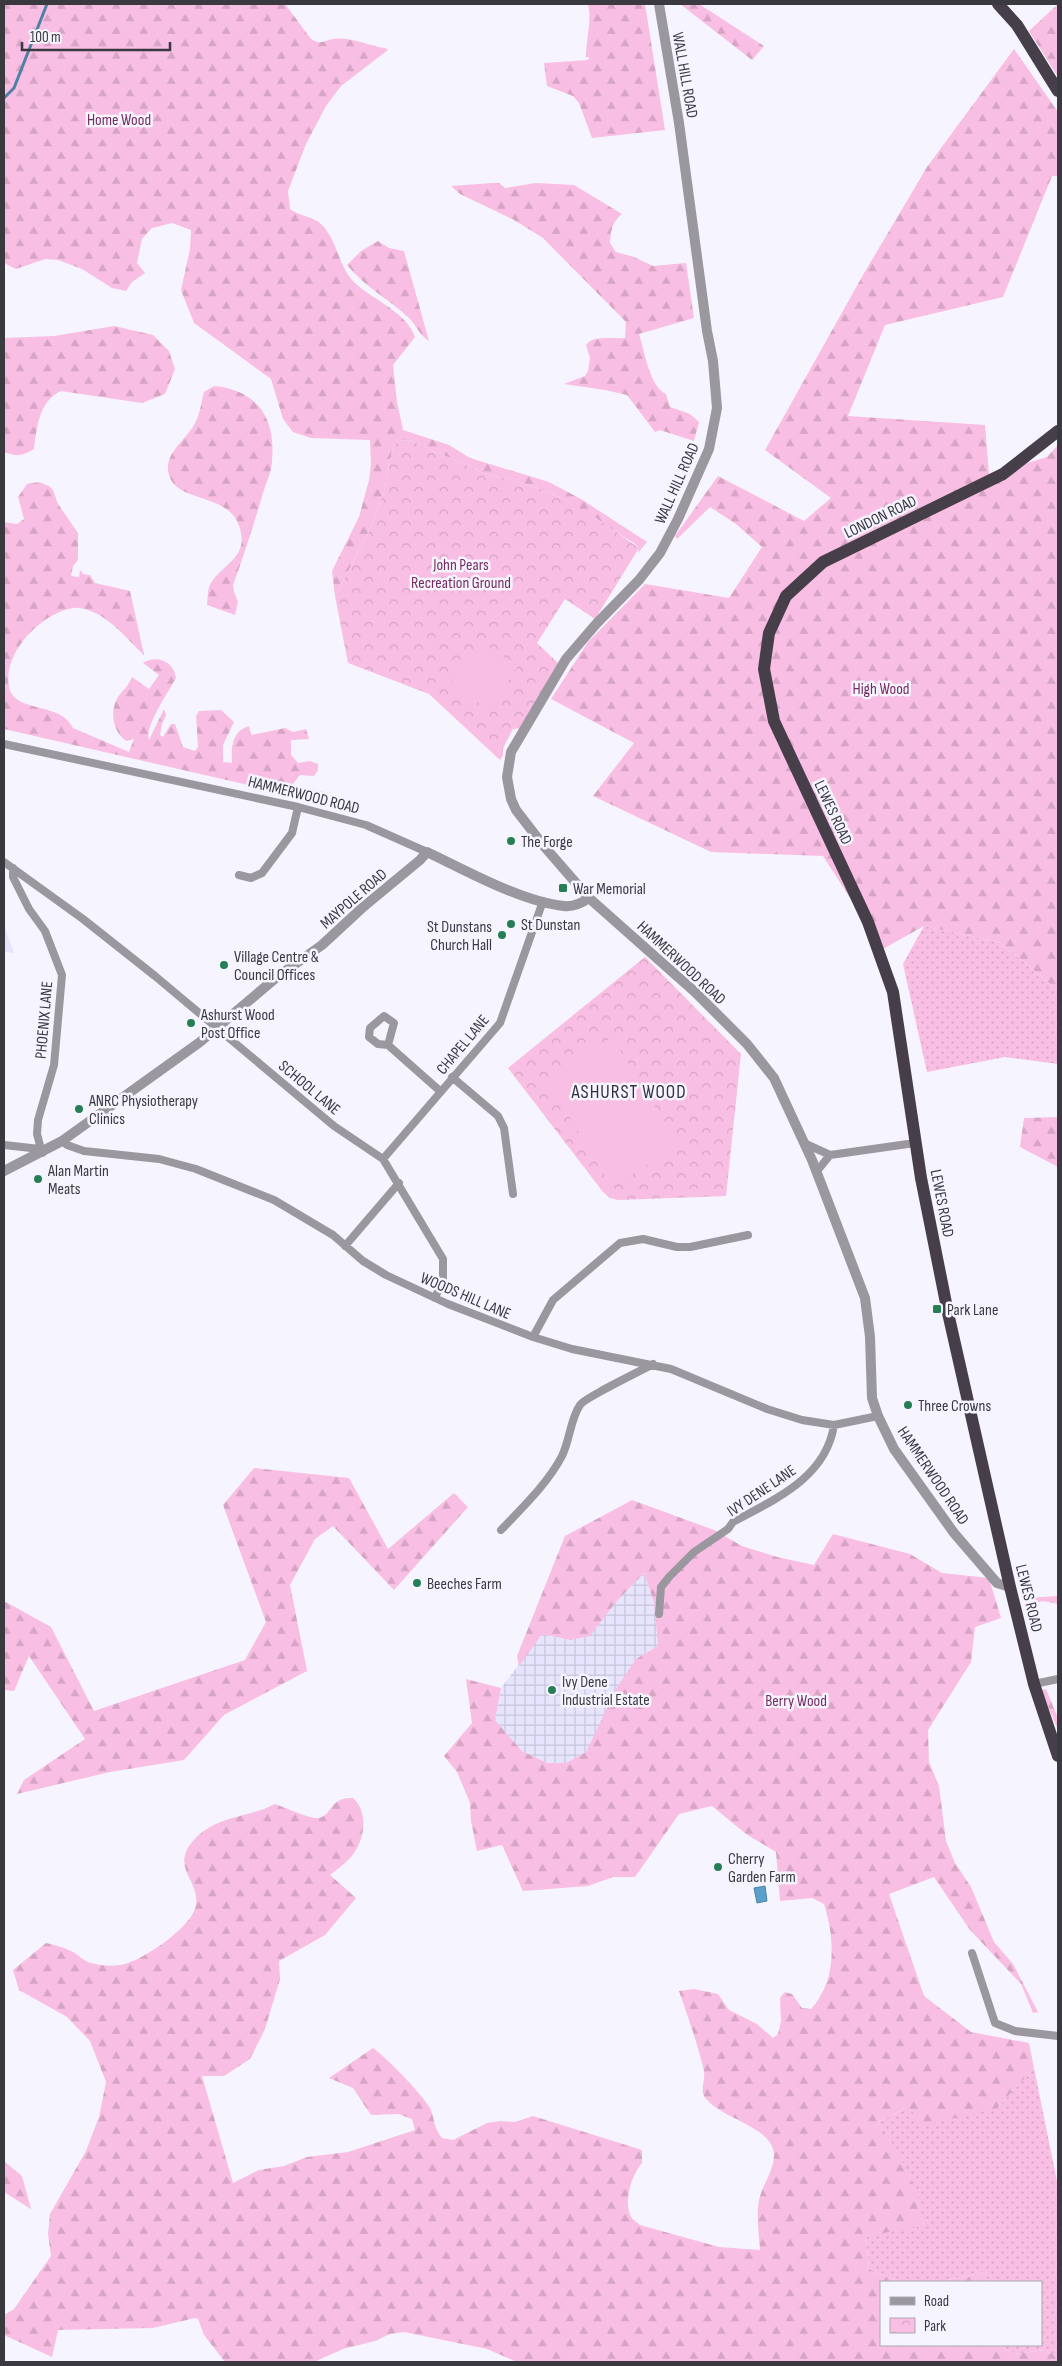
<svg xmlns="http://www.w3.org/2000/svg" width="1062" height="2366" viewBox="0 0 1062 2366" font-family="'Sofia Sans Condensed',sans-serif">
	<defs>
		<pattern id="industrial-grid" width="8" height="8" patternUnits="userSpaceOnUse" patternTransform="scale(1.25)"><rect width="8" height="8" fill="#e7e5fe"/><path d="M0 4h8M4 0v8" fill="none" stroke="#c7c5db"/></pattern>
		<pattern id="grass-dots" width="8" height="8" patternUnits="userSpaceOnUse" patternTransform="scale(1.25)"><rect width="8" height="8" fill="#f9bee3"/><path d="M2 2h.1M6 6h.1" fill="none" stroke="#d6a4c4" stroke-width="1.8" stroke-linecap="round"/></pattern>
		<pattern id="forest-firs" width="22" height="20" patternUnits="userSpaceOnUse" patternTransform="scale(1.25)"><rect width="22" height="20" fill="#f9bee3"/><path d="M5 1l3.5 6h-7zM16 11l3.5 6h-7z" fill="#d6a4c4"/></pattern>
		<pattern id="park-crowns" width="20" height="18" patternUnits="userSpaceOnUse" patternTransform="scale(1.25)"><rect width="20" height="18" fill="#f9bee3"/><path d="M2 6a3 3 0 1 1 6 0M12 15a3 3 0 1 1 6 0" fill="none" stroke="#d6a4c4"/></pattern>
	</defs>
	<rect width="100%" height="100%" fill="#f5f4ff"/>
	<path fill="#e7e5fe" d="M 4,925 L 14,953 L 4,952 Z"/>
	<path fill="url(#industrial-grid)" d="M 644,1573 L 654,1603 L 658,1646 L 636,1659 L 586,1752 L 566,1763 L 547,1763 L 522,1751 L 495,1720 L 501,1688 L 542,1634 L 570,1640 L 616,1602 Z"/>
	<path fill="url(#grass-dots)" d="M 924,926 L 999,942 L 1058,990 L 1058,1064 L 1005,1057 L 927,1072 L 903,964 Z
		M 1034,2068 L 1058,2186 L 1058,2357 L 1045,2350 L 1015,2354 L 998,2345 L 1041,2345 L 1041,2282 L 988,2282 L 985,2272 L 938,2282 L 899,2282 L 869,2269 L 866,2236 L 924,2225 C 915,2184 902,2158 878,2122 L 909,2107 L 997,2108 Z"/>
	<path fill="url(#forest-firs)" d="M 4,4 L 285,4 L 311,39 C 321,45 323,41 333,39 C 349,36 369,46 385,48 L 388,50 L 341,86 L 326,106 L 306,144 L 288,191 L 290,209 C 299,216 312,216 321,224 C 338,240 338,268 356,284 C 374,300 407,313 415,337 L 393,365 L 397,402 L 403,430 L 449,445 L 470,458 L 549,482 L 581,499 L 647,542 L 638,553 L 639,548 L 634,543 L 561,498 L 535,487 L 481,472 L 412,441 L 401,440 L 393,446 L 384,492 L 369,532 L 335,596 L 332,571 L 359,517 L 369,480 L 371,464 L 370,440 L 311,438 L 293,432 L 283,419 L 271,379 L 194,323 L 181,290 L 190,249 L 191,230 L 172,223 L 152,228 L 142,239 L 137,263 L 145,273 L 132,282 L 126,291 L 112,288 L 82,269 L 58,260 L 45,259 L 16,269 L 4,263 Z
		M 588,4 L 645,4 L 665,130 L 592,138 L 579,103 L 573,96 L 547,86 L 544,63 L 588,60 L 589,57 L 586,57 C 586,39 592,21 588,4 Z
		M 680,4 L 699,4 L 764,46 L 752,60 Z
		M 1058,4 L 1058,77 L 1029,31 Z
		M 1014,49 L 1058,112 L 1058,176 L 1052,176 L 1003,297 L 885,325 L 848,416 L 985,425 L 989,475 L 1047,457 L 1058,445 L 1058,990 L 999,942 L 924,926 L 883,949 L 823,856 L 711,852 L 593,796 L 634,743 L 551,699 L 588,642 L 645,584 L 729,598 L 762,547 L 736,524 L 710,507 L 677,539 L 675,536 L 718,476 L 804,521 L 831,498 L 765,450 L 863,275 L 927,167 Z
		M 492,183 L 499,183 L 505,188 L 536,183 L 574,185 L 622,214 C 611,223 611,231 610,243 L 616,252 L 634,257 L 653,266 L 686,263 L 694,318 L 639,334 C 645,352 649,386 666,394 L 670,407 L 690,414 L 699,422 L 694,441 L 660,430 L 655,432 L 627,395 L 605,390 L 564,384 L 585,376 L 588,371 L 590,358 L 586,345 C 593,335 613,339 625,338 L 626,322 L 543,238 L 514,220 L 460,194 L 451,186 Z
		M 378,241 L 389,248 L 404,251 L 429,341 C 419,335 417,326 409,318 C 389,299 365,287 347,265 L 361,251 Z
		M 114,326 L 153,335 L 169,351 L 175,369 L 165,394 L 142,403 L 61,391 C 39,401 37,427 34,449 C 22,456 17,457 4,452 L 4,338 L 54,336 Z
		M 214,386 C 257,390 276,418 272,460 C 272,471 266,483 263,493 C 254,524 244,555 233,585 L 234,592 L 238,602 L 235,615 L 207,605 C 208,598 207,589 211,583 C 222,565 246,558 241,533 C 233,488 172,507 168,470 C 166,453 186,439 194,425 C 200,415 201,403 204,392 Z
		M 39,482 L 49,486 L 53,490 L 58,504 L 78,533 L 78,560 L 73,566 L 71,576 L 79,577 L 80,570 L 83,574 L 90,575 L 95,583 L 130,591 L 144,655 C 125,637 106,612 80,608 C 75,607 70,609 65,610 C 36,619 0,657 10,691 C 20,713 60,702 73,728 L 129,752 L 134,739 L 126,741 C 113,732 109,711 118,697 C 123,690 129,685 132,677 L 149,689 L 159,675 L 143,663 C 157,654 174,662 176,678 C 169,691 144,727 149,740 L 164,709 L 166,715 L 162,724 L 160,735 L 163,737 L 171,724 L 175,724 L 183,747 L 195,751 L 198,747 L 196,716 L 199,711 L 221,710 L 234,722 L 223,745 L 223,762 L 232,763 C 231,747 232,731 249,726 L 251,735 L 285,728 L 293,732 L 306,729 L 309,739 L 291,740 L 291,755 L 298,763 L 310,761 L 318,764 L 318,770 L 314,776 L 300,775 L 292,785 L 323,792 L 327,803 L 4,729 L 4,522 L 17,524 L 24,519 L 18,497 L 27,484 Z
		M 1058,1117 L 1058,1167 L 1020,1147 L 1024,1118 Z
		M 254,1468 L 349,1478 L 388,1549 L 454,1493 L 468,1507 L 394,1590 L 333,1526 L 315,1539 L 290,1585 L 307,1671 L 224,1715 L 184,1760 L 110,1772 L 17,1794 L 24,1780 L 85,1739 L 29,1656 L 14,1691 L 4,1690 L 4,1601 L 51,1627 L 94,1711 L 245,1660 L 266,1622 L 223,1505 Z
		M 632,1500 L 714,1530 L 742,1546 L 777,1557 L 814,1565 L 833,1534 L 910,1554 L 942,1573 L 989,1578 L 1001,1618 L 975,1627 L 971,1662 L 928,1730 L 929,1762 L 939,1786 L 946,1841 L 955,1863 L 971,1887 L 994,1942 L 1013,1964 L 1038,2012 L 1033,2013 L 1021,1984 L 970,1930 L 934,1877 L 889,1894 L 924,1996 L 971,2032 L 1029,2043 L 1034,2068 L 997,2108 L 922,2126 L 909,2107 L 878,2122 L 898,2153 L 917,2193 L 924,2226 L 866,2236 L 869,2269 L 899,2282 L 881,2282 L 881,2345 L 998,2345 L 1015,2354 L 1045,2350 L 1058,2357 L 1058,2362 L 517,2362 L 487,2349 L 404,2332 L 390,2334 L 375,2341 L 343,2349 L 314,2362 L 225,2362 L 204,2335 L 198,2319 L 195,2318 L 153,2328 L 58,2330 L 52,2357 L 4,2335 L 4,2315 L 14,2309 L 51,2256 L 48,2234 L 50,2214 L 86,2151 L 99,2117 L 106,2082 L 90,2041 L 67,2017 L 19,1990 L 13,1970 L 46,1943 C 54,1945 63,1947 71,1951 C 78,1954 83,1961 91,1963 C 102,1966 117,1967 128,1963 C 147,1957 193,1926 196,1905 C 200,1880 170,1868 193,1841 C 216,1815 246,1819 275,1804 C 283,1807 311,1819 317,1818 C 333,1817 328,1797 353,1798 C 369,1812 365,1841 351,1857 C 345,1864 337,1869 330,1875 L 356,1898 L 325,1935 L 279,1961 L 280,1979 L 265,2029 L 250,2059 L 224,2076 L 202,2076 L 233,2183 L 259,2170 L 284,2166 L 307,2157 L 348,2152 L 415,2130 L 412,2119 L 398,2114 L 371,2115 L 353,2088 L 329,2078 L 373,2048 C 386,2057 425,2097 431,2110 C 435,2122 434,2128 442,2138 L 453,2140 L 487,2123 L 500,2121 L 515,2122 L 533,2116 L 642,2150 L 642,2163 C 632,2174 623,2201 631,2217 C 633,2220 638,2223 640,2225 L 719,2247 L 760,2250 C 759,2234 756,2215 759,2200 C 762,2185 778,2165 773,2149 C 766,2126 723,2118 707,2100 C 698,2091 706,2082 704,2071 C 698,2044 688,2018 679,1991 L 694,1989 L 718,1994 L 729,2010 L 757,2024 L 773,2038 L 778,2034 L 781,2021 L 780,1998 L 785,1992 L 792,1994 L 802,2008 L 811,2009 C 837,1981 835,1939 824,1904 L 812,1898 L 780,1901 L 776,1852 L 746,1834 L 712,1806 L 679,1814 L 635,1877 L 613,1877 L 588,1886 L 523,1891 L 502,1845 L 477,1851 L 471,1821 L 470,1803 L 457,1772 L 444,1756 L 472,1723 L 466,1679 L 501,1688 L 495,1720 L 522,1751 L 547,1763 L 566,1763 L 586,1752 L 617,1687 L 636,1659 L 658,1646 L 654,1603 L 644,1573 L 616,1602 L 590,1636 L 570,1640 L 542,1634 L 519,1666 L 517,1656 L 565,1536 Z
		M 1058,1596 L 1058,1604 L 1043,1601 L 1027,1605 L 1026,1598 Z
		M 1046,1689 L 1058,1718 L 1058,1730 L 1041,1690 Z
		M 4,2161 L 22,2176 L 31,2209 L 4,2192 Z
		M 985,2272 L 988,2282 L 938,2282 Z"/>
	<path fill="url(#park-crowns)" d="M 401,440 L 412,441 L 481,472 L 535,487 L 561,498 L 595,517 L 639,548 L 595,619 L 565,599 L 537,643 L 558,663 L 522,728 L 513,729 L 503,748 L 503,755 L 500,760 L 429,694 L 348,663 L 335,596 L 369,532 L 384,492 L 393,446 Z
		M 645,957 L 741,1054 L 726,1196 L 618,1200 L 610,1198 L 603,1192 L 508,1068 Z"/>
	<path fill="#f9bee3" d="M 478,641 L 518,666 L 490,710 L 450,685 Z
		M 612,1037 L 679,1146 L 612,1187 L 546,1078 Z"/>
	<path fill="#59a1cc" stroke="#4f82a2" d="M 765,1886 L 767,1901 L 757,1903 L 754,1888 Z"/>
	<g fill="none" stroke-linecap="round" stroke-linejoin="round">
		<path stroke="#4f82a2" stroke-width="3" d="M 4,98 L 14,88 L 47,4"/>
		<path stroke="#9b979e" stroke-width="8" d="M 4,744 L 298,807 L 366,825 L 427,852
			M 4,862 L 83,919 L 155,976 L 334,1126 L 383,1159 L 443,1259 L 443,1279 L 435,1298
			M 13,868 L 13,877 L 29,909 L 45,931 L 62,975 L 54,1065 L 38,1120 L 37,1134 L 42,1153
			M 239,875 L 251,878 L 262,873 L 292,833 L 298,807
			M 388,1045 L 394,1023 L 384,1016 L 370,1028 L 369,1037 L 378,1044 L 388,1045 L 440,1091
			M 452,1077 L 498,1116 L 504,1128 L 513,1194
			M 62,1141 L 67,1145 L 84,1151 L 159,1159 L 196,1169 L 274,1200 L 333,1235 L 363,1261 L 386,1275 L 448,1304 L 533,1337 L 572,1349 L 671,1369 L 767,1409 L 802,1420 L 834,1425 L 878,1416
			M 806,1144 L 830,1155 L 817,1171
			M 4,1145 L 40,1149
			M 830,1155 L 915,1143
			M 383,1159 L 500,1023 L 543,901
			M 345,1246 L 399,1183
			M 533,1337 L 553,1300 L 620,1243 L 643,1239 L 677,1247 L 690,1247 L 748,1235
			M 501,1530 C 522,1508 548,1483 562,1456 C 570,1440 570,1420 580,1405 C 584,1398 641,1371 653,1364
			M 659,1614 L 661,1587 L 669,1577 L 694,1552 L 728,1529 L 733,1522 C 775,1499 826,1478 834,1425
			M 1034,1684 L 1058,1679
			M 972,1953 L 995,2023 L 1015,2031 L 1058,2036"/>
		<path stroke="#9b979e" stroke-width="10" d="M 659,4 L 679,123 L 707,331 L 713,361 L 717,408 L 709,449 L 678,519 L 660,553 L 639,580 L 597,623 L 566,659 L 511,752 L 507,777 L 511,799 L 516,810 L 543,845 L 589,898 L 695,992 L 747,1044 L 774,1078 L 812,1160 L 865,1298 L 870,1337 L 872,1398 L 878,1416 L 894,1449 L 954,1533 L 997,1583 L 1010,1587
			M 4,1171 L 62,1141 L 200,1042 L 277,977 L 322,945 L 362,908 L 420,860 L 427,852 C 465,870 522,902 564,906 C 573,907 582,903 589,898"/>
		<path stroke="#463f4a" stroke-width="12" d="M 998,4 L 1017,25 L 1058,91
			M 1058,431 L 1003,474 L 823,562 L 786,596 L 769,633 L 764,669 L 774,721 L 868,922 L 893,992 L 921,1178 L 948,1313 L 1010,1587 L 1034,1684 L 1058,1756"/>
	</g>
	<g fill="#267f54" stroke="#f5f4ff" stroke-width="2">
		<circle cx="511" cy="841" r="5"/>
		<rect x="558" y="883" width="10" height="10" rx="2.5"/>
		<circle cx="511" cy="924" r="5"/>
		<circle cx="502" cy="935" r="5"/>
		<circle cx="224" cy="965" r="5"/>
		<circle cx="191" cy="1023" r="5"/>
		<circle cx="79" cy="1109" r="5"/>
		<circle cx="38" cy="1179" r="5"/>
		<rect x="932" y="1304" width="10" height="10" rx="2.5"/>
		<circle cx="908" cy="1405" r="5"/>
		<circle cx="417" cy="1583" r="5"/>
		<circle cx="552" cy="1690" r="5"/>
		<circle cx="718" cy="1867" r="5"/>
	</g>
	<g text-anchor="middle" stroke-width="5" stroke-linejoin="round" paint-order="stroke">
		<g font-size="16" fill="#39393f" stroke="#f5f4ff">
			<text transform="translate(686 75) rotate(80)" y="6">WALL HILL ROAD</text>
			<text transform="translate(676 483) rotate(-66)" y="6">WALL HILL ROAD</text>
			<text transform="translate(880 516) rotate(-26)" y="6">LONDON ROAD</text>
			<text transform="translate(304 794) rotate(14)" y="6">HAMMERWOOD ROAD</text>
			<text transform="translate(834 812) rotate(65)" y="6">LEWES ROAD</text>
			<text transform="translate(353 898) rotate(-41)" y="6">MAYPOLE ROAD</text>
			<text transform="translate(682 962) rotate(43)" y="6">HAMMERWOOD ROAD</text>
			<text transform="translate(43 1020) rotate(-85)" y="6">PHOENIX LANE</text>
			<text transform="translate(462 1044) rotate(-50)" y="6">CHAPEL LANE</text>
			<text transform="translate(310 1087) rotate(40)" y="6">SCHOOL LANE</text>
			<text transform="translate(943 1203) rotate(79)" y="6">LEWES ROAD</text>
			<text transform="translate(466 1295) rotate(23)" y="6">WOODS HILL LANE</text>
			<text transform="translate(934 1475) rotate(56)" y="6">HAMMERWOOD ROAD</text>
			<text transform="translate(761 1490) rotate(-34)" y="6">IVY DENE LANE</text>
			<text transform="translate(1030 1598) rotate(76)" y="6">LEWES ROAD</text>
		</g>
		<g font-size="16" fill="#772b61" stroke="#f5f4ff">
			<text x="119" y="125">Home Wood</text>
			<text x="461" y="570">John Pears<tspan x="461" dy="18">Recreation Ground</tspan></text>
			<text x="881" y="694">High Wood</text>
			<text x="796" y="1706">Berry Wood</text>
		</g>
		<g font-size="16" fill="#39393f" stroke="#f5f4ff" text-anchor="start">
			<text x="521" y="847">The Forge</text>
			<text x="573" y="894">War Memorial</text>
			<text x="521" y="930">St Dunstan</text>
			<text x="492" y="932" text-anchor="end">St Dunstans<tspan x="492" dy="18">Church Hall</tspan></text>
			<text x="234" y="962">Village Centre &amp;<tspan x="234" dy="18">Council Offices</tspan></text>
			<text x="201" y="1020">Ashurst Wood<tspan x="201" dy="18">Post Office</tspan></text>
			<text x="89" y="1106">ANRC Physiotherapy<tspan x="89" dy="18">Clinics</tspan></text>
			<text x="48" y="1176">Alan Martin<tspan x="48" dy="18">Meats</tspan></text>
			<text x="947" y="1315">Park Lane</text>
			<text x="918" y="1411">Three Crowns</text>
			<text x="427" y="1589">Beeches Farm</text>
			<text x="562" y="1687">Ivy Dene<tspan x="562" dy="18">Industrial Estate</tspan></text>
			<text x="728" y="1864">Cherry<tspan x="728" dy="18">Garden Farm</tspan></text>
		</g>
		<g font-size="19" letter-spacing="1" fill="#31303d" stroke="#f5f4ff">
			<text x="629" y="1098">ASHURST WOOD</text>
		</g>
	</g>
	<rect width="1062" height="2366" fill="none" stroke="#39393f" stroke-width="10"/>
	<rect x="880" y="2281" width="162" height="65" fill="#f5f4ff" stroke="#aaa9b2"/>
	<rect x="890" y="2297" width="25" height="8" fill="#9b979e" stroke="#aaa9b2"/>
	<text x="924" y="2306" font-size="15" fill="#39393f">Road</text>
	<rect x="890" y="2318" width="25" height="15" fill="url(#park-crowns)" stroke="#aaa9b2"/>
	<text x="924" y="2331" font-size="15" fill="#39393f">Park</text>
	<path d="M22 42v8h148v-8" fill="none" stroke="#39393f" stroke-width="2.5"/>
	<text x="30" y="42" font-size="15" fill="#39393f" stroke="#f5f4ff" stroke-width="4" paint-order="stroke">100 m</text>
</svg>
